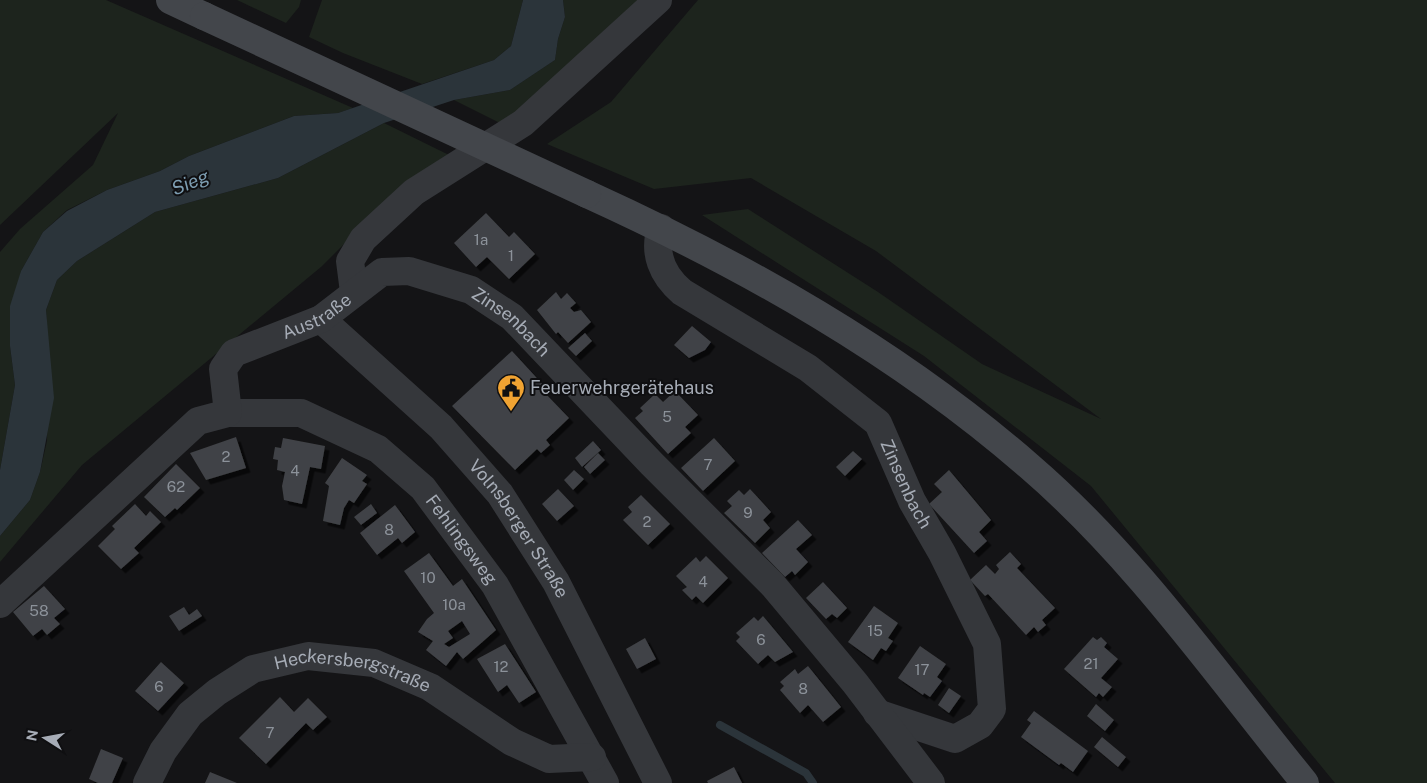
<svg xmlns="http://www.w3.org/2000/svg" width="1427" height="783" viewBox="0 0 1427 783" font-family="'Public Sans',sans-serif">
	<defs>
		<filter id="shadow"><feDropShadow dx="4.5" dy="4.5" stdDeviation="0" flood-color="#0009"/></filter>
	</defs>
	<rect width="100%" height="100%" fill="#141416"/>
	<path fill="#1d241d" d="M 0,0 L 106,0 L 353,108 L 338,113 L 294,116 L 189,156 L 160,171 L 107,190 L 67,210 L 43,232 L 21,271 L 10,346 L 15,385 L 0,470 L 0,252 L 20,229 L 93,165 L 118,113 L 0,225 Z
		M 237,0 L 301,0 L 299,7 L 286,23 Z
		M 322,0 L 523,0 L 511,46 L 494,60 L 422,84 L 343,53 L 309,37 Z
		M 563,0 L 641,0 L 504,125 L 454,100 L 510,90 L 555,60 L 558,39 L 565,17 Z
		M 698,0 L 1427,0 L 1427,783 L 1335,783 L 1091,486 L 924,356 L 702,215 L 748,209 L 878,292 L 982,364 L 1101,419 L 876,251 L 751,178 L 654,189 L 547,144 L 611,102 Z
		M 384,123 L 449,155 L 389,199 L 321,267 L 82,465 L 0,562 L 0,536 L 30,500 L 40,472 L 47,441 L 48,347 L 46,310 L 57,280 L 77,261 L 155,212 L 278,178 Z"/>
	<path fill="#2b343a" d="M 523,0 L 563,0 L 565,17 L 558,39 L 555,60 L 510,90 L 454,100 L 384,123 L 278,178 L 155,212 L 77,261 L 57,280 L 46,310 L 54,398 L 40,472 L 30,500 L 0,536 L 0,470 L 15,385 L 10,346 L 10,306 L 21,271 L 43,232 L 67,211 L 107,190 L 160,171 L 189,156 L 294,116 L 338,113 L 494,60 L 511,46 Z"/>
	<g fill="none" stroke-linecap="round" stroke-linejoin="round">
		<path stroke="#2b343a" stroke-width="8" d="M 720,725 L 806,773 L 813,783"/>
	</g>
	<path fill="#404246" fill-rule="evenodd" filter="url(#shadow)" d="M 486,213 L 509,237 L 514,232 L 535,254 L 509,279 L 487,257 L 476,267 L 454,243 Z
		M 556,292 L 561,299 L 567,293 L 576,303 L 570,308 L 574,312 L 581,310 L 591,322 L 568,343 L 558,332 L 556,334 L 537,310 Z
		M 692,326 L 711,342 L 705,350 L 689,358 L 674,345 Z
		M 585,333 L 592,341 L 576,356 L 568,348 Z
		M 512,351 L 546,388 L 543,391 L 569,418 L 546,440 L 550,445 L 541,453 L 537,449 L 515,470 L 452,406 Z
		M 675,391 L 698,415 L 685,427 L 691,433 L 668,454 L 635,418 L 643,411 L 640,408 L 655,394 L 663,402 Z
		M 236,437 L 246,468 L 206,480 L 190,453 Z
		M 283,438 L 325,446 L 321,469 L 310,467 L 302,504 L 284,500 L 282,486 L 285,472 L 277,470 L 278,460 L 273,459 L 275,447 L 281,448 Z
		M 714,438 L 735,461 L 703,491 L 681,468 Z
		M 593,441 L 601,450 L 582,467 L 575,458 Z
		M 853,451 L 862,459 L 845,476 L 836,467 Z
		M 598,453 L 605,460 L 590,474 L 584,467 Z
		M 342,458 L 367,475 L 362,481 L 367,484 L 354,503 L 349,500 L 344,508 L 340,525 L 323,521 L 329,486 L 325,483 Z
		M 176,464 L 200,488 L 177,510 L 175,508 L 165,517 L 144,497 Z
		M 574,470 L 584,479 L 573,490 L 564,480 Z
		M 949,470 L 991,520 L 979,532 L 987,541 L 974,553 L 929,504 L 942,492 L 934,484 Z
		M 558,489 L 574,506 L 557,521 L 542,504 Z
		M 750,489 L 771,512 L 763,520 L 770,528 L 755,543 L 724,513 L 732,506 L 727,501 L 739,490 L 744,495 Z
		M 641,495 L 670,524 L 648,545 L 623,520 L 632,512 L 628,507 Z
		M 135,504 L 146,516 L 150,511 L 161,522 L 134,548 L 139,553 L 121,569 L 98,546 L 115,529 L 112,526 Z
		M 371,504 L 377,513 L 361,525 L 354,517 Z
		M 395,505 L 415,532 L 402,543 L 398,538 L 377,555 L 360,533 Z
		M 798,520 L 812,535 L 796,549 L 808,562 L 795,575 L 792,571 L 785,577 L 762,553 Z
		M 1010,552 L 1021,564 L 1017,568 L 1055,608 L 1042,620 L 1046,625 L 1038,632 L 1034,627 L 1026,635 L 988,594 L 985,596 L 970,580 L 986,565 L 995,574 L 999,569 L 996,565 Z
		M 429,553 L 453,586 L 462,579 L 496,630 L 463,659 L 457,652 L 446,666 L 426,650 L 433,641 L 418,632 L 427,619 L 434,613 L 404,571 ZM 462,621 L 470,634 L 449,647 L 444,644 L 453,638 L 448,631 Z
		M 706,556 L 728,578 L 703,603 L 696,596 L 692,600 L 682,590 L 687,587 L 676,576 L 696,557 L 700,562 Z
		M 823,582 L 847,608 L 837,618 L 832,614 L 826,619 L 806,598 Z
		M 44,586 L 65,609 L 54,618 L 60,624 L 47,635 L 42,629 L 33,636 L 13,612 Z
		M 874,606 L 898,623 L 888,638 L 893,641 L 886,651 L 881,648 L 873,660 L 848,642 Z
		M 184,607 L 189,615 L 197,609 L 202,616 L 179,631 L 169,616 Z
		M 763,616 L 793,652 L 775,662 L 768,655 L 758,664 L 736,641 L 740,637 L 736,633 L 754,617 L 758,621 Z
		M 1093,637 L 1097,640 L 1101,637 L 1107,643 L 1104,647 L 1118,659 L 1101,678 L 1112,687 L 1103,697 L 1099,693 L 1096,697 L 1064,669 Z
		M 645,638 L 656,659 L 637,669 L 626,649 Z
		M 505,644 L 536,692 L 519,703 L 507,685 L 498,692 L 477,659 Z
		M 920,646 L 946,664 L 937,677 L 942,681 L 930,697 L 924,693 L 923,695 L 898,678 Z
		M 161,662 L 184,683 L 158,711 L 135,691 Z
		M 808,666 L 841,707 L 823,722 L 808,705 L 800,713 L 780,690 L 784,686 L 780,682 L 795,669 L 798,674 Z
		M 949,688 L 961,696 L 949,713 L 938,705 Z
		M 280,697 L 294,712 L 308,698 L 327,717 L 313,730 L 306,723 L 266,764 L 239,738 Z
		M 1096,704 L 1114,720 L 1105,731 L 1087,716 Z
		M 1034,711 L 1088,751 L 1073,772 L 1061,763 L 1059,765 L 1021,737 L 1031,723 L 1027,720 Z
		M 1102,737 L 1126,757 L 1118,767 L 1094,747 Z
		M 101,749 L 123,758 L 112,783 L 98,783 L 89,779 Z
		M 734,767 L 742,783 L 708,783 L 707,781 Z
		M 210,772 L 237,783 L 205,783 Z"/>
	<g fill="none" stroke-linecap="round" stroke-linejoin="round">
		<g stroke="#35373b" stroke-width="28">
			<path id="s1" d="M 661,228 C 653,253 662,275 682,292 L 808,368 L 878,423 L 912,501 L 942,553 L 987,644 L 992,709 L 980,725 L 955,739 L 877,713"/>
			<path d="M 354,292 L 350,261 L 363,239 L 414,192 L 523,123 L 658,0"/>
			<path id="s2" d="M 321,319 L 441,427 L 500,494 L 556,582 L 658,783"/>
			<path id="s3" d="M 228,413 L 301,413 L 378,449 L 423,488 L 495,585 L 605,783"/>
			<path id="s4" d="M 0,604 L 198,421 L 228,413 L 223,369 L 234,353 L 321,319 L 382,272 L 409,271 L 471,290 L 512,317 L 652,464 L 772,584 L 855,683 L 931,783"/>
			<path id="s5" d="M 147,783 L 163,751 L 190,714 L 217,692 L 253,669 L 308,656 L 374,663 L 430,687 L 512,742 L 549,759 L 592,757"/>
		</g>
		<path stroke="#43464b" stroke-width="28" d="M 170,0 L 204,16
			M 587,194 C 745,266 898,352 1029,466 C 1135,557 1217,675 1305,783"/>
		<path stroke="#43464b" stroke-width="28" d="M 204,16 L 587,194"/>
	</g>
	<defs>
		<g id="civic-pin" transform="scale(1.4375)"><path d="M0 17L-7.5 6A9.5 9.5 0 1 1 7.5 6Z" fill="#f0a332" stroke="#0f0f11"/><path d="M-.6-6.5H3V-4.5H.6V-3L4-1V1h2V6H-6V1h2V-1L-.6-3ZM-1.2 2.5V6h2.4V2.5Z" fill="#111"/></g>
	</defs>
	<g fill-rule="evenodd">
		<use href="#civic-pin" x="511" y="388"/>
	</g>
	<g text-anchor="middle" stroke-width="4" stroke-linejoin="round" paint-order="stroke">
		<g font-size="15" fill="#8c929a">
			<text x="481" y="245">1a</text>
			<text x="511" y="261">1</text>
			<text x="667" y="422">5</text>
			<text x="226" y="462">2</text>
			<text x="708" y="470">7</text>
			<text x="295" y="476">4</text>
			<text x="176" y="492">62</text>
			<text x="748" y="518">9</text>
			<text x="647" y="527">2</text>
			<text x="389" y="535">8</text>
			<text x="428" y="583">10</text>
			<text x="703" y="587">4</text>
			<text x="454" y="610">10a</text>
			<text x="39" y="616">58</text>
			<text x="875" y="636">15</text>
			<text x="761" y="645">6</text>
			<text x="1091" y="669">21</text>
			<text x="501" y="672">12</text>
			<text x="922" y="675">17</text>
			<text x="159" y="692">6</text>
			<text x="803" y="694">8</text>
			<text x="270" y="738">7</text>
		</g>
		<g font-size="18" fill="#a6acb6" stroke="#0f0f11">
			<text dy="6" stroke="none"><textPath href="#s4" startOffset="455">Austraße</textPath></text>
			<text dy="6" stroke="none"><textPath href="#s4" startOffset="678">Zinsenbach</textPath></text>
			<text dy="6" stroke="none"><textPath href="#s1" startOffset="375">Zinsenbach</textPath></text>
			<text dy="6" stroke="none"><textPath href="#s2" startOffset="290">Volnsberger Straße</textPath></text>
			<text dy="6" stroke="none"><textPath href="#s3" startOffset="282">Fehlingsweg</textPath></text>
			<text dy="6" stroke="none"><textPath href="#s5" startOffset="262">Heckersbergstraße</textPath></text>
		</g>
		<g font-size="18" fill="#a6acb6" stroke="#0f0f11" text-anchor="start">
			<text x="530" y="394">Feuerwehrgerätehaus</text>
		</g>
		<g font-size="19" font-style="italic" fill="#7d9db1" stroke="#0f0f11">
			<text transform="translate(190 182) rotate(-22)" y="7">Sieg</text>
		</g>
	</g>
	<g transform="translate(45 738) rotate(281)" stroke="#0f0f11" stroke-width="4" paint-order="stroke">
	<path d="M0-4L9 19L0 12L-9 19Z" fill="#a6acb6"/>
	<text y="-8" font-size="14" font-weight="bold" text-anchor="middle" fill="#a6acb6">N</text>
	</g>
</svg>
